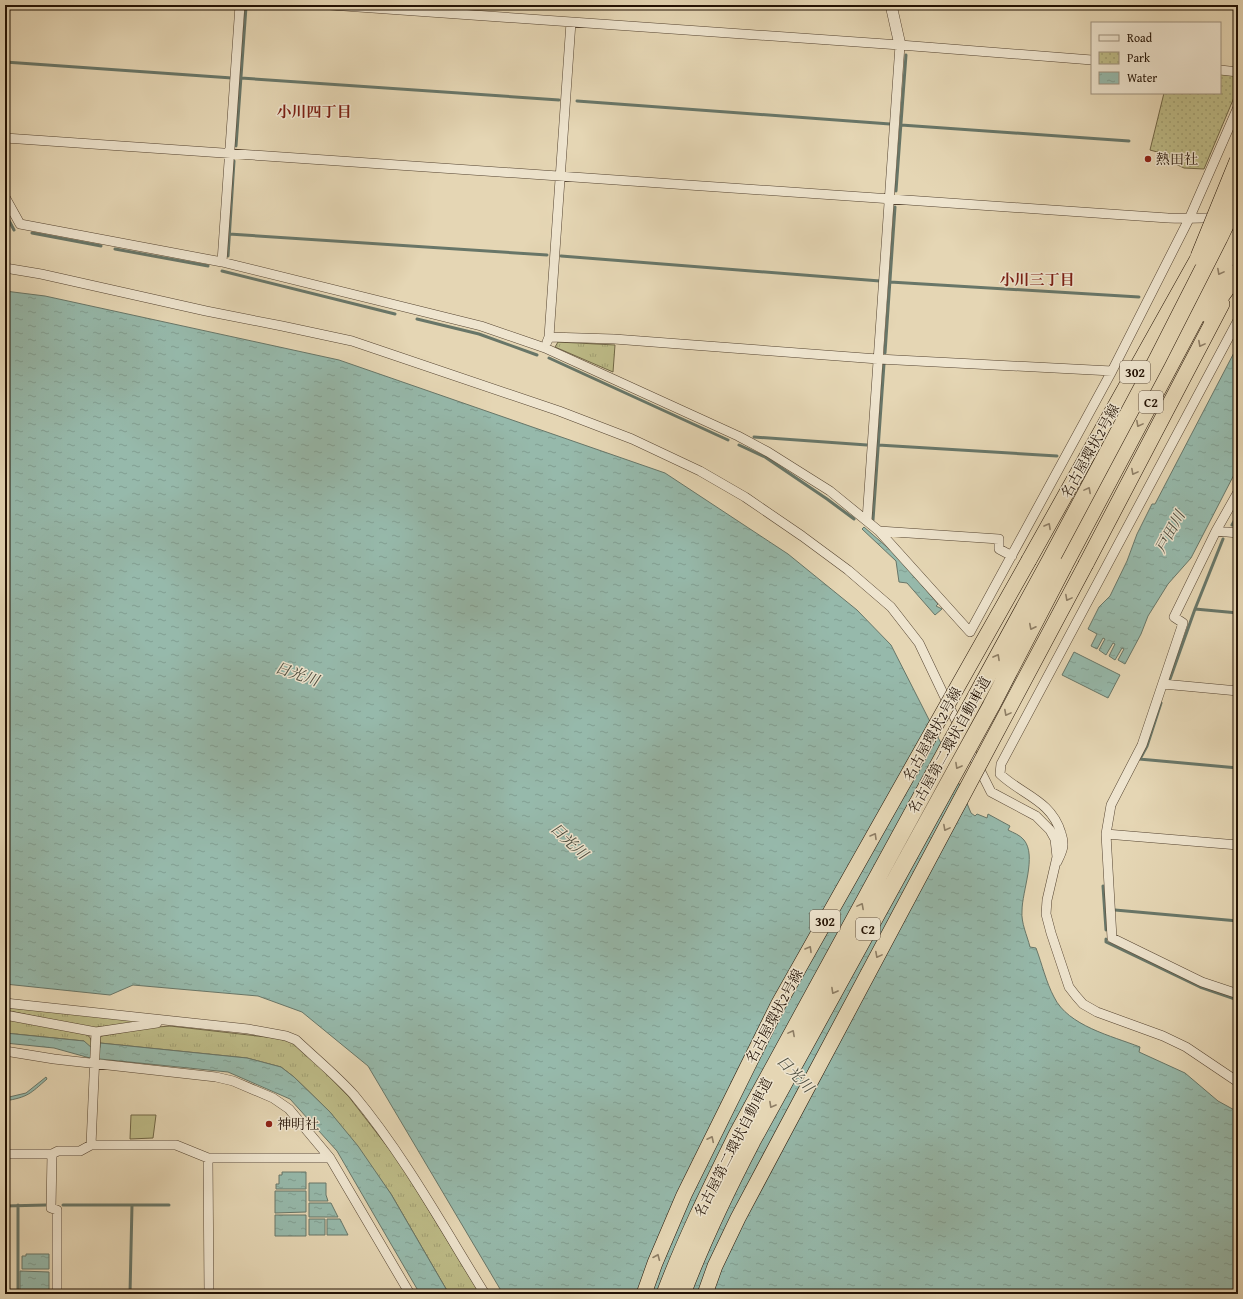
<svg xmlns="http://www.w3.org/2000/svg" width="1243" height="1299" viewBox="0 0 1243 1299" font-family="'Gentium Book Plus','Noto Serif JP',serif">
	<defs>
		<pattern id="grass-tufts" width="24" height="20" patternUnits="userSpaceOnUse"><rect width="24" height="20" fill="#bdbb87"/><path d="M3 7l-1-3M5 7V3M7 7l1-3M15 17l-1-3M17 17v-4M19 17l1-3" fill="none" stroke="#a2a073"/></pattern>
		<pattern id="park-dots" width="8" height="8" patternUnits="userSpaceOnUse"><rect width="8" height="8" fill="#bdbb87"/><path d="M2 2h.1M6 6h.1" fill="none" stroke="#a2a073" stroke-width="1.8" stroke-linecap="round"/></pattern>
		<pattern id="water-ripples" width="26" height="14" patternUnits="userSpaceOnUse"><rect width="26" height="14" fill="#96b9ab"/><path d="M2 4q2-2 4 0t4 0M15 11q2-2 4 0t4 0" fill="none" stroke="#819e92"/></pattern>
	</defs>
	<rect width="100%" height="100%" fill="#e5d6b4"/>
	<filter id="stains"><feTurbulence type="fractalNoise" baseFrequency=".005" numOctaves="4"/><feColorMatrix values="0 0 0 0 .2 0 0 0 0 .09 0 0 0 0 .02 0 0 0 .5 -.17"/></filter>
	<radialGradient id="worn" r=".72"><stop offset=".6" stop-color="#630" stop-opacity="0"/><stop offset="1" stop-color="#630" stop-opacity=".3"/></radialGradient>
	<path fill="url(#grass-tufts)" stroke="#706646" d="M 558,342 L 615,345 L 613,372 L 555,347 Z
		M 5,1007 L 148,1022 L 90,1028 L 5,1010 Z
		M 5,1018 L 85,1033 C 91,1037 92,1040 91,1048 L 84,1041 L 5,1033 Z
		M 170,1026 L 275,1038 L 293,1042 L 303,1050 L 349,1097 L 400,1163 L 480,1294 L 449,1294 L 391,1194 L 330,1112 L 294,1077 L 281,1067 L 247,1058 L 100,1043 L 100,1037 L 102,1036 L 146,1028 Z"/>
	<path fill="url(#park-dots)" stroke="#706646" d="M 1220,74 L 1238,76 L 1238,88 L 1204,169 L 1184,168 L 1167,160 L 1168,155 L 1150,150 L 1164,93 L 1220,93 Z"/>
	<path fill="#bdbb87" stroke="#706646" d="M 131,1115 L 156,1115 L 153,1138 L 130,1139 Z"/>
	<path fill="url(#water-ripples)" stroke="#687668" d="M 5,291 L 45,296 L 339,360 L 665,473 L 788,554 L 857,610 L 891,645 L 948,757 L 971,813 L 975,816 L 977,814 L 987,818 L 988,814 L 1010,826 L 1008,830 C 1014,833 1020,835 1024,840 C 1037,856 1022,891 1022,911 C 1021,923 1027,935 1030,947 L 1036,948 C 1042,964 1046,982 1054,997 C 1068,1026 1112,1036 1140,1047 L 1139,1052 L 1185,1073 L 1218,1101 L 1238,1112 L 1238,1294 L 503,1294 L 368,1066 L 302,1012 L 258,996 L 133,985 L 110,995 L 5,984 Z
		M 1238,345 L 1238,467 L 1191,558 L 1168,584 L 1148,616 L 1141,634 L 1125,664 L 1118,660 L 1124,649 L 1122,648 L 1115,660 L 1109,656 L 1115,644 L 1113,643 L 1106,655 L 1099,650 L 1105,639 L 1103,638 L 1097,649 L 1091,646 L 1097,634 L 1088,629 L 1099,607 L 1110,596 L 1127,561 L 1137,534 L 1152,504 L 1155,504 Z
		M 864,527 L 896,555 L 938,604 L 936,606 L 942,609 L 935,615 L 907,583 L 899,582 L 896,561 L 862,529 Z
		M 1074,652 L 1120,675 L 1108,698 L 1062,675 Z
		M 5,1033 L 84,1041 L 92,1048 L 100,1047 L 100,1043 L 247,1058 L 281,1067 L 294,1077 L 330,1112 L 358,1146 L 391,1194 L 449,1294 L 420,1294 L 337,1151 L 290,1099 L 228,1072 L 90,1058 L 54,1048 L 5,1043 Z
		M 46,1077 L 47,1079 C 30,1094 28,1097 5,1101 L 5,1098 L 26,1093 Z
		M 282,1172 L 306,1172 L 306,1189 L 276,1189 L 276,1184 L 279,1184 L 279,1175 L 282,1175 Z
		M 309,1183 L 326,1183 L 326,1195 L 328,1201 L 309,1201 Z
		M 275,1191 L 306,1191 L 306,1212 L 275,1213 Z
		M 309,1203 L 331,1203 L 338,1217 L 309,1217 Z
		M 275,1215 L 306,1215 L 306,1236 L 275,1236 Z
		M 309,1219 L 325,1219 L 325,1235 L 309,1235 Z
		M 327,1219 L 340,1219 L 348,1235 L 327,1235 Z
		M 26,1254 L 49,1254 L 49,1269 L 22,1269 L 22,1256 L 26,1256 Z
		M 20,1271 L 49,1272 L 49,1293 L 20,1293 Z"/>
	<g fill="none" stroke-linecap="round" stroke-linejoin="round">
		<path stroke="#687668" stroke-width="3" d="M 5,62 L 232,78
			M 241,78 L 559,100
			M 577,101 L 890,124
			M 901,125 L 1129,141
			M 236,146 L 246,7
			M 896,191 L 906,55
			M 5,213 L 14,230
			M 32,233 L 101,246
			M 229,234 L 547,255
			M 115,249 L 208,266
			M 228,256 L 234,161
			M 561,256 L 880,281
			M 222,271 L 395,314
			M 890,282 L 1139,297
			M 417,319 L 479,334 L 537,355
			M 885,353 L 895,207
			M 549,358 L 728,440
			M 754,437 L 867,445
			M 739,445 L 765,457 L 827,499 L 854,519
			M 878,445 L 1057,456
			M 873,520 L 884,364
			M 1232,525 L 1238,514
			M 1195,609 L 1238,613
			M 1170,679 L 1195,609 L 1223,539
			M 1139,759 L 1238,768
			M 1140,759 L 1147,746 L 1161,703
			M 1103,886 L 1106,930
			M 1115,910 L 1238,921
			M 1106,939 L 1106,942 L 1200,987 L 1238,1000
			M 63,1205 L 169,1205
			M 5,1206 L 46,1205
			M 18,1294 L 18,1205
			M 130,1294 L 132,1205"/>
		<g stroke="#544330" stroke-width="10">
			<path id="minor" d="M 330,5 L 900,45 L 1092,60
				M 1220,70 L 1238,72
				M 5,138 L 1168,218 C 1192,219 1215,217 1238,218
				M 5,197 L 20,224 L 222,262 L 481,326 L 545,348 L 738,436 L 768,452 L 830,491 L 879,531 L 970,632 L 1112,371 L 1189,219 L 1238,107
				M 222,262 L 240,5
				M 5,268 L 41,274 L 206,311 L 282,326 L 352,341 L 559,411 L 632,439 L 700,471 L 745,497 L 802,536 L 848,570 L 891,607 L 919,643 L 960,729
				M 549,337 L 614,339 L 878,359 L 1112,371
				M 547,342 L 549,337 L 571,22
				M 867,520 L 900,45
				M 879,531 L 999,539 L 999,549 L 1012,556
				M 1216,531 L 1238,533
				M 1163,684 L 1238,691
				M 968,746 L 991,792 L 1036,816 L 1050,830 L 1055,839 L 1057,857 L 1047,900 L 1046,914 L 1051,933 L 1069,987 L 1076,996 L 1083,1004 L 1097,1012 L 1163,1036 L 1186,1047 L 1238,1082
				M 1106,834 L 1111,805 L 1142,745 L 1183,623 L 1174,617 L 1216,531 L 1238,492
				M 1238,845 L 1106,834 L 1112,938 L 1202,982 L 1238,994
				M 1057,862 C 1063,850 1065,845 1061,833 C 1051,800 1022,795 1000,774 L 1001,764 L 1238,320
				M 5,1003 L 248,1029 L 286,1036 L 296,1040 C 315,1058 337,1076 354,1095 C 404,1155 444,1228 485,1294
				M 5,1015 L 96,1032
				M 5,1051 L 54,1059 L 216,1077 L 233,1081 L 273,1098 L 289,1109 L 330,1158 L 410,1294
				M 91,1145 L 96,1032 L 157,1023
				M 5,1154 L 52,1154 L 58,1151 L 80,1151 L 91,1145 L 176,1145 L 208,1158 L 330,1158
				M 52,1154 L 51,1208 L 57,1210 L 57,1294
				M 208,1158 L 209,1294"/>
		</g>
		<g stroke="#544330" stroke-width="12">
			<path id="tertiary" d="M 891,5 L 900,45"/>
		</g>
		<g stroke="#231204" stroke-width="16">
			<path id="trunk" d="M 1029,560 L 1204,247
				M 1086,564 L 1222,304"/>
		</g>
		<g stroke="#231204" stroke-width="18">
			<path id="motorway" d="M 1208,314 L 1238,272
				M 1063,567 L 1238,237"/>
		</g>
		<use href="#minor" stroke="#eee4ce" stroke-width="9"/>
		<use href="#tertiary" stroke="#eee4ce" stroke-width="11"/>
		<use href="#trunk" stroke="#e5d6b4" stroke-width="15"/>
		<use href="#motorway" stroke="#e5d6b4" stroke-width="17"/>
		<g stroke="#231204" stroke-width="16" stroke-linecap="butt">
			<path id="trunk-bridge" d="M 644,1294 L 655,1263 L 684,1195 L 778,1005 L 1029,560
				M 705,1294 L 715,1266 L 738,1218 L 1086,564"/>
		</g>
		<g stroke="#231204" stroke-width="18" stroke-linecap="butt">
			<path id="motorway-bridge" d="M 1199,257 L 1238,161
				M 665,1294 C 686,1238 712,1186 738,1133 L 1050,561 L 1157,360 L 1219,238 L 1238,198
				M 682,1294 C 702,1241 726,1191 752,1141 L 991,706 L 1063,567"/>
		</g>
		<use href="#trunk-bridge" stroke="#e5d6b4" stroke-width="15"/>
		<use href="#motorway-bridge" stroke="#e5d6b4" stroke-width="17"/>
	</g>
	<defs><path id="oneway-chevron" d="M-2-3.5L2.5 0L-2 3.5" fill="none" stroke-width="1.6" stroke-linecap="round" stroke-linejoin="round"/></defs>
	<g stroke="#8e7e65">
		<use href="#oneway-chevron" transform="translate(1220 272) rotate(118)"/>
		<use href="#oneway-chevron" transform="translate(1201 344) rotate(118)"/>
		<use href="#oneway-chevron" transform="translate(1139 424) rotate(118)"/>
		<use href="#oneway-chevron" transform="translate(1134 472) rotate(118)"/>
		<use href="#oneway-chevron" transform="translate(1088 490) rotate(-62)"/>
		<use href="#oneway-chevron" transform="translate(1048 526) rotate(-61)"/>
		<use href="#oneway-chevron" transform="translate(1068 598) rotate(118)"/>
		<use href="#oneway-chevron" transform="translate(1032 627) rotate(117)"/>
		<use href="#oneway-chevron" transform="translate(997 657) rotate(-61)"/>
		<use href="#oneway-chevron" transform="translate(1007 713) rotate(118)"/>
		<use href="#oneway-chevron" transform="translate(958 766) rotate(119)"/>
		<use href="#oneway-chevron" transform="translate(946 828) rotate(118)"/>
		<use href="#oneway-chevron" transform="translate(874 836) rotate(-60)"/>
		<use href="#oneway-chevron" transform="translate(861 906) rotate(-62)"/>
		<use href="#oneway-chevron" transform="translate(809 949) rotate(-60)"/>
		<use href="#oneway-chevron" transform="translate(878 955) rotate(118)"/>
		<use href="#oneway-chevron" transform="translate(834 991) rotate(119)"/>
		<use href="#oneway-chevron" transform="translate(792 1033) rotate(-62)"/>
		<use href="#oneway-chevron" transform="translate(772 1105) rotate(119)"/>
		<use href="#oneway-chevron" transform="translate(711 1139) rotate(-64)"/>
		<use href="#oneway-chevron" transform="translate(657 1257) rotate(-67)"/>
	</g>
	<g fill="#8f2418" stroke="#eee4ce" stroke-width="1.5">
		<circle cx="1148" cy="159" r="4"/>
		<circle cx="269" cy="1124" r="4"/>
	</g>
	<g text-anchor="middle" stroke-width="3" stroke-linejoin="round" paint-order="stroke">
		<g fill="#eee4ce" stroke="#605141" stroke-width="1">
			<rect x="1120" y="361" width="30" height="22" rx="3"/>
			<rect x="1139" y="391" width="24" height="22" rx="3"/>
			<rect x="810" y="910" width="30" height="22" rx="3"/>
			<rect x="856" y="918" width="24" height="22" rx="3"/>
		</g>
		<g font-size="13" font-weight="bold" fill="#231204">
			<text x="1135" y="377">302</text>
			<text x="1151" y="407">C2</text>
			<text x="825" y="926">302</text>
			<text x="868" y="934">C2</text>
		</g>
		<g font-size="14" fill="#231204" stroke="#eee4ce" text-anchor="start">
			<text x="1156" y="164">熱田社</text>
			<text x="277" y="1129">神明社</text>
		</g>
		<g font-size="14" fill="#231204" stroke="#eee4ce">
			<text transform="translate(1090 451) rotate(-61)" y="5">名古屋環状2号線</text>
			<text transform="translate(932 734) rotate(-61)" y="5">名古屋環状2号線</text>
			<text transform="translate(949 745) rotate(-61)" y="5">名古屋第二環状自動車道</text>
			<text transform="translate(774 1016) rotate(-62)" y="5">名古屋環状2号線</text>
			<text transform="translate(733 1147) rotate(-63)" y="5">名古屋第二環状自動車道</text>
		</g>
		<g font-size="15" font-weight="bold" fill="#7a1f14" stroke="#eee4ce">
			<text x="314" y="117">小川四丁目</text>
			<text x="1037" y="285">小川三丁目</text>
		</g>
		<g font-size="15" font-style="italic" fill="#4b4c3e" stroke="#eee4ce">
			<text transform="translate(1170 532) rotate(-61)" y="5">戸田川</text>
			<text transform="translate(297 674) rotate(19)" y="5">日光川</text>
			<text transform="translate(569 841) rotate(43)" y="5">日光川</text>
			<text transform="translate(795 1074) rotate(46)" y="5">日光川</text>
		</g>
	</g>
	<rect width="1243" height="1299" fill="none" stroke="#e5d6b4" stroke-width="20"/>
	<rect x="6" y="6" width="1231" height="1287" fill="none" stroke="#231204" stroke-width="2"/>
	<rect x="10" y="10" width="1223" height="1279" fill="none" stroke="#231204"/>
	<rect x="1091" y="22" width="130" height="72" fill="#eee4ce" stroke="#9d907d"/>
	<rect x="1099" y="35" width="20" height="6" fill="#eee4ce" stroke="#9d907d"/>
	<text x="1127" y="42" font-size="12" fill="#231204">Road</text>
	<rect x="1099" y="52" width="20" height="12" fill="url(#park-dots)" stroke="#9d907d"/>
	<text x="1127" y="62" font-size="12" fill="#231204">Park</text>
	<rect x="1099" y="72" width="20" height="12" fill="url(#water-ripples)" stroke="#9d907d"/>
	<text x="1127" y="82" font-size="12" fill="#231204">Water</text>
	<rect width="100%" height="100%" filter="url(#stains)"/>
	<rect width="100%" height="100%" fill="url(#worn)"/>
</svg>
